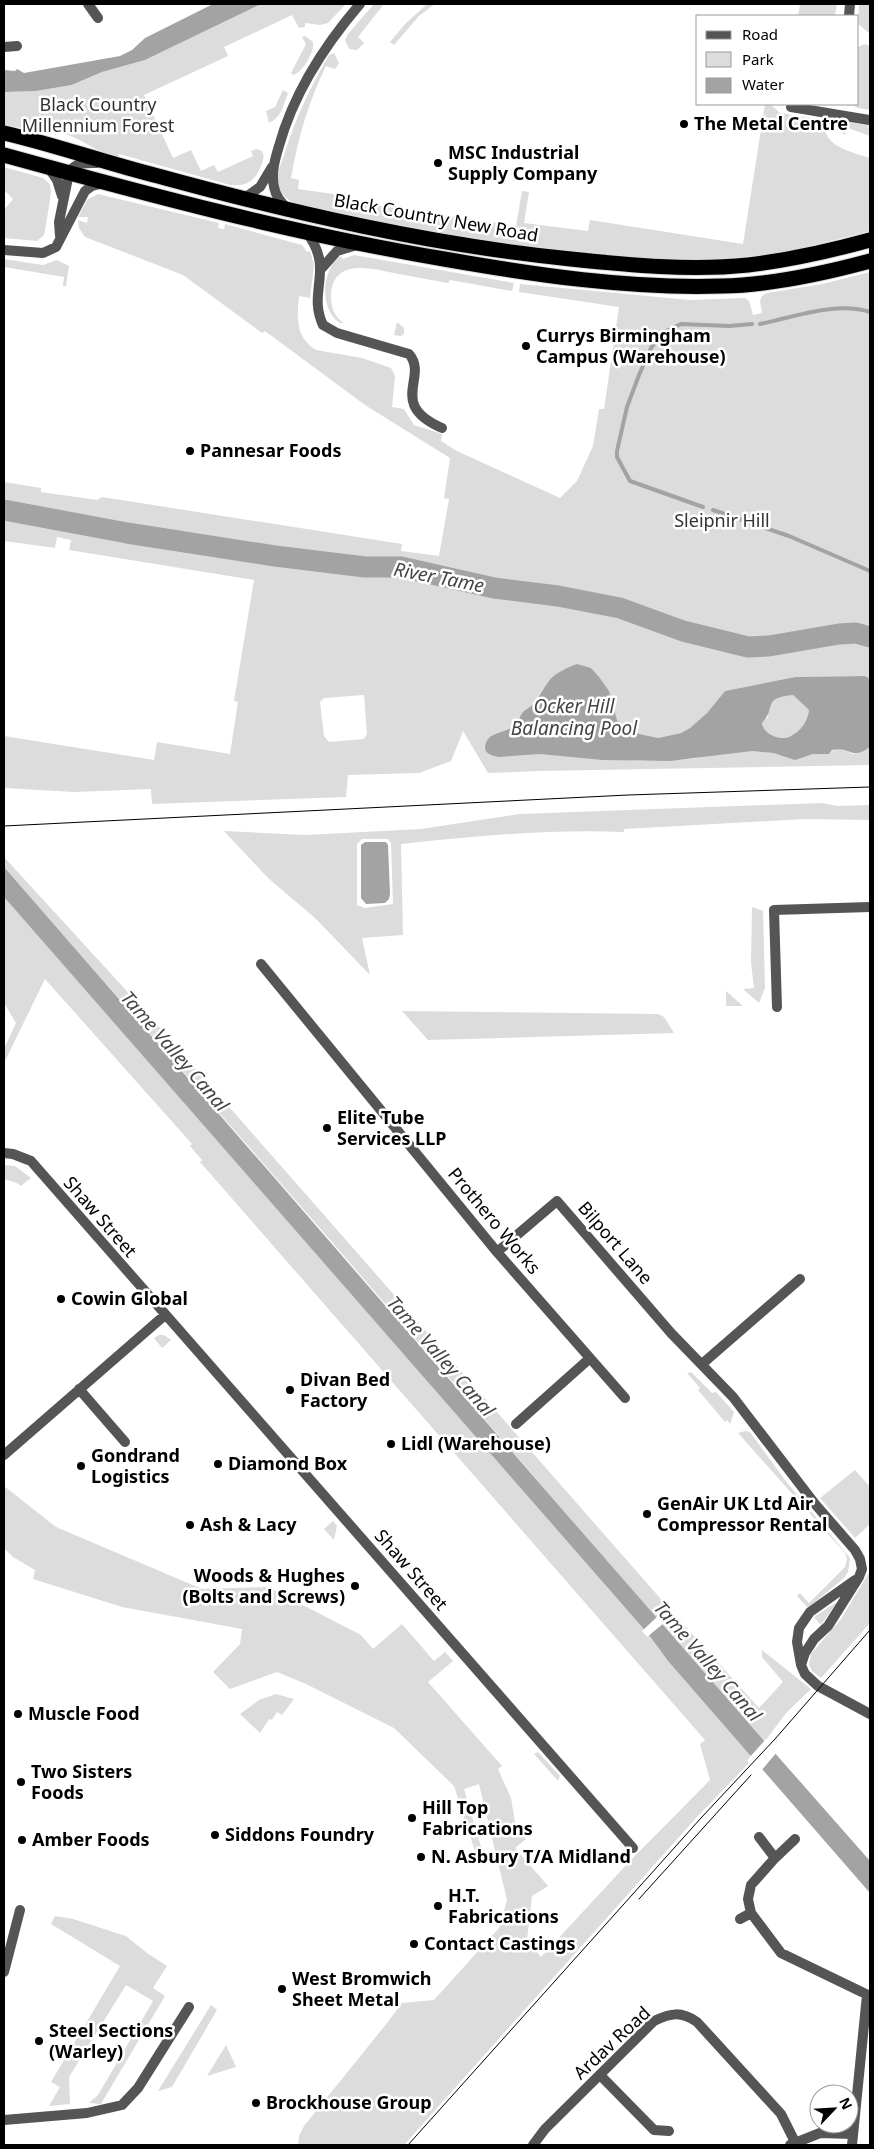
<svg xmlns="http://www.w3.org/2000/svg" width="874" height="2149" viewBox="0 0 874 2149" font-family="'Noto Sans',sans-serif">
	<rect width="100%" height="100%" fill="#fff"/>
	<path fill="#dcdcdc" fill-rule="evenodd" d="M 261,4 L 346,4 L 328,23 L 320,25 L 305,23 L 305,27 L 299,28 L 292,15 L 224,47 L 228,56 L 144,95 L 173,158 L 191,150 L 201,171 L 214,165 L 218,172 L 253,156 L 251,151 L 256,149 L 262,151 C 265,157 263,160 261,166 C 255,181 247,187 230,185 L 119,154 L 118,158 C 98,153 84,140 65,134 C 46,127 24,130 4,125 L 4,92 L 36,91 L 73,85 L 102,72 L 145,60 Z
		M 374,4 L 384,4 L 358,37 L 364,43 L 357,50 L 349,49 L 345,40 L 348,34 Z
		M 427,4 L 435,4 L 419,16 L 394,45 L 390,42 L 405,24 Z
		M 800,4 L 837,4 L 835,16 L 798,16 Z
		M 859,4 L 870,4 L 869,33 L 858,24 Z
		M 305,36 L 313,42 C 315,51 303,71 294,75 L 291,73 L 306,44 L 302,37 Z
		M 865,44 L 870,46 L 870,110 L 858,108 L 850,104 L 858,104 L 858,47 Z
		M 334,53 L 339,63 L 335,69 L 326,66 C 308,103 298,138 291,178 L 299,180 L 298,189 L 333,194 L 341,200 L 516,226 L 522,191 L 529,192 L 524,223 L 588,231 L 590,220 L 743,244 L 765,104 L 770,104 L 780,113 L 824,120 C 822,147 850,151 870,158 L 870,231 L 786,252 L 758,256 L 684,261 L 630,259 L 495,243 L 362,219 L 294,203 C 285,198 279,192 278,182 C 277,172 282,161 285,152 C 296,117 311,86 329,55 Z
		M 283,90 L 288,93 C 283,106 282,117 269,123 L 266,111 L 275,107 Z
		M 837,120 L 870,126 L 870,136 L 848,128 L 845,135 L 837,129 Z
		M 4,167 L 43,178 L 50,184 L 51,193 L 45,231 L 44,235 L 37,241 L 4,238 L 4,210 L 13,199 L 4,190 Z
		M 98,194 L 219,223 L 218,228 L 224,229 L 225,224 L 302,245 L 307,252 L 310,251 L 314,265 L 310,298 L 299,296 C 297,317 295,337 316,350 L 362,358 L 391,368 L 395,376 L 392,407 L 404,409 L 414,425 L 442,434 L 441,441 L 457,451 L 560,498 L 577,481 L 593,446 L 599,409 L 604,409 L 619,307 L 519,292 L 520,284 L 690,300 L 745,298 L 749,301 L 753,315 L 762,313 L 760,301 L 762,296 L 767,293 L 822,284 L 870,272 L 870,679 L 865,676 L 795,677 L 725,691 L 707,713 L 690,728 L 681,733 L 658,738 L 635,733 L 617,720 L 609,692 L 591,668 L 570,667 L 555,675 L 549,680 L 531,706 L 525,710 L 515,725 L 507,730 L 539,754 L 640,761 L 692,759 L 732,752 L 752,751 L 773,753 L 792,759 L 813,754 L 829,754 C 836,745 845,750 853,754 L 870,747 L 870,765 L 539,771 L 488,773 L 463,731 L 451,761 L 419,773 L 348,775 L 346,797 L 152,804 L 151,789 L 74,792 L 4,788 L 4,736 L 154,760 L 157,742 L 230,754 L 238,702 L 234,701 L 254,580 L 69,550 L 71,540 L 57,537 L 55,548 L 4,541 L 4,482 L 41,488 L 41,492 L 97,500 L 102,497 L 402,544 L 401,551 L 439,556 L 449,499 L 444,498 L 450,458 L 365,405 L 265,331 L 262,333 L 183,275 L 85,237 L 79,228 L 78,220 L 87,223 L 88,217 L 78,217 L 87,200 ZM 364,695 L 367,734 L 364,739 L 329,742 L 324,736 L 320,702 L 324,698 Z
		M 354,255 L 514,283 L 512,291 L 450,280 L 448,283 C 432,280 415,277 399,274 C 374,269 332,256 331,296 C 331,307 334,317 344,323 L 340,323 C 319,310 321,269 341,256 L 343,259 Z
		M 4,259 L 43,265 L 57,260 L 69,266 L 66,286 L 63,286 L 64,277 L 4,267 Z
		M 397,322 L 404,328 L 404,334 L 401,336 L 394,335 Z
		M 793,695 L 809,710 C 808,720 800,731 791,737 C 781,743 763,734 762,723 L 768,717 C 769,699 775,697 793,695 Z
		M 822,803 L 837,806 L 870,805 L 870,820 L 805,819 L 624,829 L 624,832 C 550,829 475,836 401,844 L 403,935 L 362,938 L 370,975 L 315,918 L 268,878 L 224,831 L 305,835 L 421,829 L 520,814 ZM 362,839 L 388,839 L 391,843 L 393,904 L 365,908 L 357,905 L 357,844 Z
		M 4,857 L 146,1012 L 667,1606 L 656,1618 L 325,1234 L 4,867 Z
		M 4,897 L 649,1635 L 668,1661 L 751,1756 L 747,1761 L 749,1763 L 696,1818 L 404,2145 L 298,2145 L 299,2136 L 304,2126 L 387,2023 L 402,2003 L 434,2000 L 499,1928 L 507,1900 L 479,1784 L 464,1789 L 482,1850 L 483,1866 L 479,1864 L 454,1786 L 394,1728 L 306,1684 L 277,1672 L 230,1689 L 213,1672 L 240,1644 L 242,1629 L 122,1607 L 33,1579 L 35,1570 L 13,1557 L 4,1548 L 4,1486 L 56,1527 L 202,1589 L 268,1587 L 361,1635 L 373,1649 L 402,1624 L 434,1661 L 445,1652 L 453,1661 L 428,1682 L 502,1766 L 498,1769 L 511,1798 L 516,1828 L 526,1839 L 515,1848 L 548,1886 L 532,1896 L 527,1940 L 541,1957 L 629,1862 L 710,1780 L 700,1744 L 705,1740 L 200,1162 L 202,1160 L 190,1146 L 192,1144 L 45,979 L 4,1063 L 4,1049 L 16,1023 L 4,1003 Z
		M 752,907 L 763,911 L 765,988 L 759,1003 L 743,989 L 754,988 L 751,963 Z
		M 726,991 L 743,1006 L 726,1006 Z
		M 402,1011 L 658,1014 L 664,1017 L 674,1033 L 428,1040 Z
		M 4,1165 L 15,1166 L 31,1178 L 21,1186 L 17,1183 L 4,1179 Z
		M 159,1335 L 164,1335 L 171,1340 L 162,1348 L 154,1338 Z
		M 691,1372 L 712,1393 L 716,1392 L 734,1412 L 730,1424 L 727,1420 L 725,1422 L 698,1390 L 700,1388 L 687,1373 Z
		M 745,1431 L 750,1432 L 785,1480 L 850,1558 L 848,1572 L 844,1578 L 808,1608 L 797,1596 L 800,1593 L 809,1603 L 845,1567 L 847,1559 L 845,1553 L 738,1433 Z
		M 855,1470 L 870,1487 L 870,1524 L 855,1538 L 820,1498 Z
		M 333,1521 L 337,1526 L 334,1540 L 324,1529 Z
		M 870,1571 L 870,1623 L 821,1678 L 812,1671 L 809,1665 L 811,1654 L 841,1619 Z
		M 837,1602 L 821,1625 L 814,1617 Z
		M 675,1615 L 759,1708 L 783,1682 L 762,1657 L 762,1650 L 811,1689 L 787,1712 L 765,1741 L 662,1624 Z
		M 276,1694 L 294,1699 L 282,1715 L 277,1712 L 272,1720 L 269,1719 L 260,1733 L 240,1714 L 259,1700 Z
		M 538,1752 L 560,1776 L 558,1781 L 534,1754 Z
		M 55,1916 L 73,1919 L 126,1936 L 147,1953 L 167,1966 L 153,1988 L 165,1996 L 101,2104 L 89,2103 L 98,2095 L 153,2001 L 126,1985 L 69,2077 L 70,2104 L 49,2106 L 60,2087 L 51,2082 L 120,1966 L 51,1924 Z
		M 211,2005 L 217,2010 L 172,2087 L 158,2091 Z
		M 226,2045 L 236,2067 L 207,2076 Z"/>
	<path fill="#a3a3a3" fill-rule="evenodd" d="M 213,4 L 261,4 L 145,60 L 102,72 L 72,85 L 36,91 L 4,92 L 4,70 L 15,71 L 17,69 L 24,73 L 120,56 L 132,50 L 145,38 Z
		M 577,664 L 591,668 L 599,677 L 609,691 L 617,720 L 635,733 L 658,738 L 681,733 L 690,728 L 707,713 L 725,691 L 795,677 L 865,676 L 870,679 L 870,747 C 850,761 851,746 832,750 L 829,754 L 813,754 L 795,760 L 773,753 L 752,751 L 670,761 L 603,760 L 539,754 L 499,757 C 491,756 482,753 486,743 C 489,732 507,733 515,725 C 518,722 520,716 523,712 C 526,709 529,708 532,705 C 538,699 542,690 548,682 C 553,674 568,667 577,664 ZM 793,695 L 809,710 C 808,720 801,731 791,736 C 781,742 763,734 762,723 C 777,708 761,698 793,695 Z
		M 365,842 L 386,842 L 388,845 L 390,894 L 389,899 L 385,903 L 366,904 L 361,898 L 361,845 Z
		M 4,867 C 293,1198 579,1531 870,1861 L 870,1893 L 668,1661 L 649,1635 L 4,897 Z"/>
	<path fill="#fff" d="M 658,1616 L 664,1623 L 647,1637 L 642,1631 Z
		M 766,1739 L 777,1752 L 761,1771 L 749,1758 Z"/>
	<g fill="none" stroke-linecap="round" stroke-linejoin="round">
		<path stroke="#a3a3a3" stroke-width="4" d="M 760,324 C 793,317 838,301 870,312
			M 703,507 L 630,481 L 617,457 L 617,451 L 627,407 L 639,375 L 651,348 L 662,333 L 681,324 L 729,326 L 752,324
			M 713,510 L 789,536 L 870,571"/>
		<path stroke="#a3a3a3" stroke-width="21" d="M 4,510 L 127,533 L 275,556 L 365,567 L 401,567 L 494,588 L 558,596 L 620,608 L 683,631 L 748,647 L 769,646 L 839,634 L 856,633 L 870,637"/>
		<g stroke="#dbdbdb" stroke-width="17">
			<path id="highway" d="M 4,133 C 56,145 106,163 158,176 C 293,213 431,245 571,259 C 629,265 690,271 748,265 C 790,260 830,251 870,240
				M 4,155 C 149,195 295,234 444,259 C 536,275 629,289 722,286 C 771,285 822,274 870,261"/>
		</g>
		<path stroke="#555" stroke-width="10" d="M 88,4 L 98,18
			M 849,16 L 850,4
			M 4,47 L 17,46
			M 791,107 L 869,120
			M 48,167 L 57,180 L 62,196
			M 243,199 L 260,187 L 272,167
			M 288,209 C 281,203 276,197 274,187 C 271,173 275,159 279,146 C 294,92 324,46 360,4
			M 307,233 C 335,270 307,291 323,325 L 337,333 L 409,354 C 429,377 387,404 442,428
			M 60,236 L 59,222 L 69,173 C 75,162 85,163 97,163
			M 4,250 L 43,253 L 56,247 L 85,191 L 92,186 L 104,183
			M 322,268 L 337,251 L 357,245
			M 261,964 L 497,1252 L 625,1398
			M 777,1007 L 774,910 L 870,907
			M 4,1153 L 13,1154 L 31,1161 L 633,1848
			M 497,1252 L 557,1201 L 671,1333 L 733,1397 L 815,1504 L 855,1550 L 860,1559 L 862,1569 L 859,1577 L 828,1626 L 814,1639 L 805,1653 L 801,1665
			M 702,1364 L 800,1279
			M 79,1389 L 125,1442
			M 516,1424 L 589,1359
			M 4,1455 L 165,1315
			M 855,1580 L 810,1612 L 799,1628 L 797,1642 L 801,1665 L 805,1674 L 818,1686 L 870,1714
			M 759,1837 L 775,1858
			M 795,1839 L 775,1858 L 751,1885 L 748,1899 L 751,1913 L 781,1953 L 870,1996
			M 740,1919 L 751,1913
			M 4,1972 L 20,1910
			M 600,2075 L 654,2130 L 669,2131
			M 4,2120 L 87,2113 L 122,2105 L 138,2088 L 189,2007
			M 533,2145 L 545,2129 L 654,2021 C 671,2013 681,2011 697,2022 L 781,2114 L 795,2142
			M 790,2145 L 820,2133 L 852,2134
			M 852,2145 L 867,1995"/>
		<use href="#highway" stroke="#000" stroke-width="15"/>
		<path stroke="#000" stroke-width="1" d="M 4,826 L 628,795 L 870,787
			M 639,1899 L 751,1775
			M 408,2145 L 701,1818 L 775,1739 L 870,1630"/>
	</g>
	<g fill="#000" stroke="#fff" stroke-width="2">
		<circle cx="684" cy="124" r="5"/>
		<circle cx="438" cy="163" r="5"/>
		<circle cx="526" cy="346" r="5"/>
		<circle cx="190" cy="451" r="5"/>
		<circle cx="327" cy="1128" r="5"/>
		<circle cx="61" cy="1299" r="5"/>
		<circle cx="290" cy="1390" r="5"/>
		<circle cx="391" cy="1444" r="5"/>
		<circle cx="218" cy="1464" r="5"/>
		<circle cx="81" cy="1466" r="5"/>
		<circle cx="647" cy="1514" r="5"/>
		<circle cx="190" cy="1525" r="5"/>
		<circle cx="355" cy="1586" r="5"/>
		<circle cx="18" cy="1714" r="5"/>
		<circle cx="21" cy="1782" r="5"/>
		<circle cx="412" cy="1818" r="5"/>
		<circle cx="215" cy="1835" r="5"/>
		<circle cx="22" cy="1840" r="5"/>
		<circle cx="421" cy="1857" r="5"/>
		<circle cx="438" cy="1906" r="5"/>
		<circle cx="414" cy="1944" r="5"/>
		<circle cx="282" cy="1989" r="5"/>
		<circle cx="39" cy="2041" r="5"/>
		<circle cx="256" cy="2103" r="5"/>
	</g>
	<g text-anchor="middle" stroke-width="5" stroke-linejoin="round" paint-order="stroke">
		<g font-size="18" fill="#333" stroke="#fff">
			<text x="98" y="111">Black Country<tspan x="98" dy="21">Millennium Forest</tspan></text>
			<text x="722" y="527">Sleipnir Hill</text>
		</g>
		<g font-size="18" font-weight="bold" fill="#000" stroke="#fff" text-anchor="start">
			<text x="694" y="130">The Metal Centre</text>
			<text x="448" y="159">MSC Industrial<tspan x="448" dy="21">Supply Company</tspan></text>
			<text x="536" y="342">Currys Birmingham<tspan x="536" dy="21">Campus (Warehouse)</tspan></text>
			<text x="200" y="457">Pannesar Foods</text>
			<text x="337" y="1124">Elite Tube<tspan x="337" dy="21">Services LLP</tspan></text>
			<text x="71" y="1305">Cowin Global</text>
			<text x="300" y="1386">Divan Bed<tspan x="300" dy="21">Factory</tspan></text>
			<text x="401" y="1450">Lidl (Warehouse)</text>
			<text x="91" y="1462">Gondrand<tspan x="91" dy="21">Logistics</tspan></text>
			<text x="228" y="1470">Diamond Box</text>
			<text x="657" y="1510">GenAir UK Ltd Air<tspan x="657" dy="21">Compressor Rental</tspan></text>
			<text x="200" y="1531">Ash &amp; Lacy</text>
			<text x="345" y="1582" text-anchor="end">Woods &amp; Hughes<tspan x="345" dy="21">(Bolts and Screws)</tspan></text>
			<text x="28" y="1720">Muscle Food</text>
			<text x="31" y="1778">Two Sisters<tspan x="31" dy="21">Foods</tspan></text>
			<text x="422" y="1814">Hill Top<tspan x="422" dy="21">Fabrications</tspan></text>
			<text x="225" y="1841">Siddons Foundry</text>
			<text x="32" y="1846">Amber Foods</text>
			<text x="431" y="1863">N. Asbury T/A Midland</text>
			<text x="448" y="1902">H.T.<tspan x="448" dy="21">Fabrications</tspan></text>
			<text x="424" y="1950">Contact Castings</text>
			<text x="292" y="1985">West Bromwich<tspan x="292" dy="21">Sheet Metal</tspan></text>
			<text x="49" y="2037">Steel Sections<tspan x="49" dy="21">(Warley)</tspan></text>
			<text x="266" y="2109">Brockhouse Group</text>
		</g>
		<g font-size="18" fill="#000" stroke="#fff">
			<text transform="translate(436 218) rotate(10)" y="6">Black Country New Road</text>
			<text transform="translate(100 1217) rotate(49)" y="6">Shaw Street</text>
			<text transform="translate(494 1221) rotate(50)" y="6">Prothero Works</text>
			<text transform="translate(615 1243) rotate(49)" y="6">Bilport Lane</text>
			<text transform="translate(411 1570) rotate(49)" y="6">Shaw Street</text>
			<text transform="translate(612 2043) rotate(-43)" y="6">Ardav Road</text>
		</g>
		<g font-size="19" font-style="italic" fill="#444" stroke="#fff">
			<text transform="translate(439 577) rotate(11)" y="7">River Tame</text>
			<text x="574" y="713">Ocker Hill<tspan x="574" dy="22">Balancing Pool</tspan></text>
			<text transform="translate(175 1051) rotate(49)" y="7">Tame Valley Canal</text>
			<text transform="translate(441 1356) rotate(49)" y="7">Tame Valley Canal</text>
			<text transform="translate(708 1661) rotate(49)" y="7">Tame Valley Canal</text>
		</g>
	</g>
	<rect width="874" height="2149" fill="none" stroke="#000000" stroke-width="10"/>
	<rect x="696" y="15" width="162" height="90" fill="#ffffff" stroke="#999999"/>
	<rect x="706" y="31" width="25" height="8" fill="#555555" stroke="#999999"/>
	<text x="742" y="40" font-size="15" fill="#000000">Road</text>
	<rect x="706" y="52" width="25" height="15" fill="#dcdcdc" stroke="#999999"/>
	<text x="742" y="65" font-size="15" fill="#000000">Park</text>
	<rect x="706" y="78" width="25" height="15" fill="#a3a3a3" stroke="#999999"/>
	<text x="742" y="90" font-size="15" fill="#000000">Water</text>
	<g transform="translate(834 2109) rotate(65)"><circle r="24" fill="#ffffff" stroke="#999999"/>
	<path d="M0-4L9 19L0 12L-9 19Z" fill="#000000"/>
	<text y="-8" font-size="14" font-weight="bold" text-anchor="middle" fill="#000000">N</text>
	</g>
</svg>
